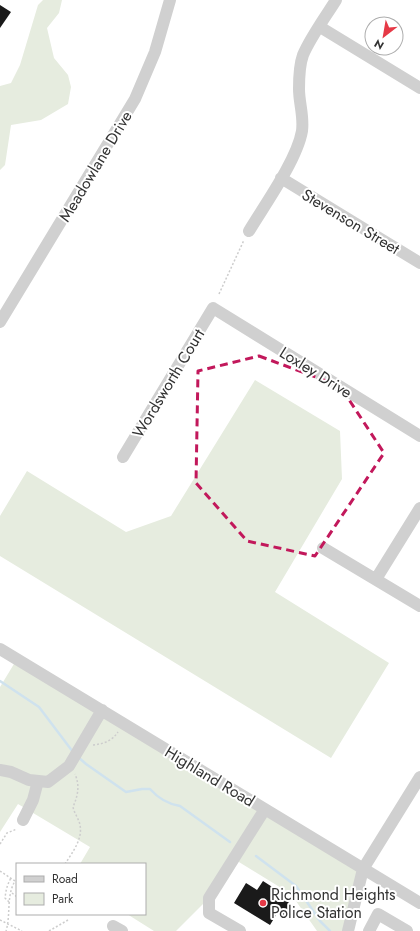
<svg xmlns="http://www.w3.org/2000/svg" width="420" height="931" viewBox="0 0 420 931" font-family="Jost,sans-serif">
	<rect width="100%" height="100%" fill="#fff"/>
	<path fill="#e6ecdf" d="M 43,0 L 62,0 L 59,13 L 47,28 L 54,58 L 68,75 L 71,87 L 68,104 L 41,120 L 11,125 L 5,165 L 0,170 L 0,86 L 11,83 L 20,65 L 38,5 Z
		M 255,380 L 340,431 L 342,479 L 275,592 L 389,663 L 331,758 L 0,556 L 0,516 L 27,471 L 126,532 L 171,516 Z
		M 17,659 L 363,869 L 348,931 L 317,931 L 291,894 L 234,859 L 209,898 L 176,931 L 154,931 L 127,914 L 145,914 L 145,864 L 80,864 L 90,847 L 18,804 L 0,832 L 0,687 Z"/>
	<g fill="none" stroke-linecap="round" stroke-linejoin="round">
		<path stroke="#cfe2ee" stroke-width="2.5" d="M 0,681 L 39,707 L 73,752
			M 78,757 L 86,764 L 126,792 L 142,789 L 150,789 C 158,798 167,804 180,806 L 230,842
			M 256,856 L 296,886 L 320,921 L 330,931"/>
	</g>
	<path fill="#1a1a1a" d="M 0,5 L 11,12 L 0,28 Z
		M 263,881 L 277,890 L 275,894 L 291,904 L 284,915 L 278,912 L 270,925 L 234,903 L 246,883 L 257,890 Z"/>
	<g fill="none" stroke-linecap="round" stroke-linejoin="round">
		<path stroke="#cdcdcd" stroke-width="1.5" stroke-dasharray="2 2" stroke-linecap="butt" d="M 219,294 L 244,240
			M 93,745 C 103,744 112,741 118,732
			M 0,844 L 7,833 L 17,829
			M 65,864 C 72,853 83,839 80,825 C 79,819 74,813 73,807 C 78,795 80,786 75,774
			M 0,871 L 15,881 C 6,896 11,915 6,931
			M 12,893 L 17,897
			M 9,902 L 5,898 C 6,890 7,885 11,878
			M 0,920 L 22,931
			M 49,931 L 68,920"/>
		<path stroke="#d0d0d0" stroke-width="12" d="M 320,27 L 420,88
			M 281,178 L 420,263
			M 249,231 C 264,206 297,160 302,131 C 304,116 299,103 299,89 C 299,78 299,66 303,55 C 310,38 326,16 336,0
			M 0,322 L 135,99 L 155,52 L 170,0
			M 123,457 L 213,308 L 420,436
			M 323,548 L 420,606
			M 376,579 L 420,508
			M 0,649 L 420,903
			M 0,770 L 11,772 L 29,780 L 48,782 L 69,766 L 102,710
			M 23,820 L 33,800 L 38,781
			M 113,926 L 122,931
			M 240,931 L 209,913 L 209,898 L 265,809
			M 348,931 L 363,869 L 420,777
			M 369,931 L 378,914 L 407,931"/>
	</g>
	<path fill="none" stroke="#c2185b" stroke-width="3" stroke-dasharray="8 5" stroke-linejoin="round" d="M 259,356 L 340,386 L 384,453 L 315,556 L 247,541 L 196,483 L 198,371 Z"/>
	<circle fill="#e63946" stroke="#fff" stroke-width="1.5" cx="263" cy="903" r="4"/>
	<g text-anchor="middle" stroke-width="4" stroke-linejoin="round" paint-order="stroke">
		<g font-size="16" fill="#333" stroke="#fff">
			<text transform="translate(95 166) rotate(-59)" y="6">Meadowlane Drive</text>
			<text transform="translate(351 221) rotate(31)" y="6">Stevenson Street</text>
			<text transform="translate(316 372) rotate(32)" y="6">Loxley Drive</text>
			<text transform="translate(168 383) rotate(-59)" y="6">Wordsworth Court</text>
			<text transform="translate(210 776) rotate(31)" y="6">Highland Road</text>
		</g>
		<g font-size="16" fill="#333" stroke="#fff" text-anchor="start">
			<text x="271" y="900">Richmond Heights<tspan x="271" dy="18">Police Station</tspan></text>
		</g>
	</g>
	<rect x="16" y="863" width="130" height="52" fill="#ffffff" stroke="#adadad"/>
	<rect x="24" y="876" width="20" height="6" fill="#d0d0d0" stroke="#adadad"/>
	<text x="52" y="883" font-size="12" fill="#333333">Road</text>
	<rect x="24" y="893" width="20" height="12" fill="#e6ecdf" stroke="#adadad"/>
	<text x="52" y="903" font-size="12" fill="#333333">Park</text>
	<g transform="translate(384 36) rotate(211)"><circle r="19" fill="#ffffff" stroke="#adadad"/>
	<path d="M0-3L7 15L0 10L-7 15Z" fill="#e63946"/>
	<text y="-6" font-size="11" font-weight="bold" text-anchor="middle" fill="#333333">N</text>
	</g>
</svg>
